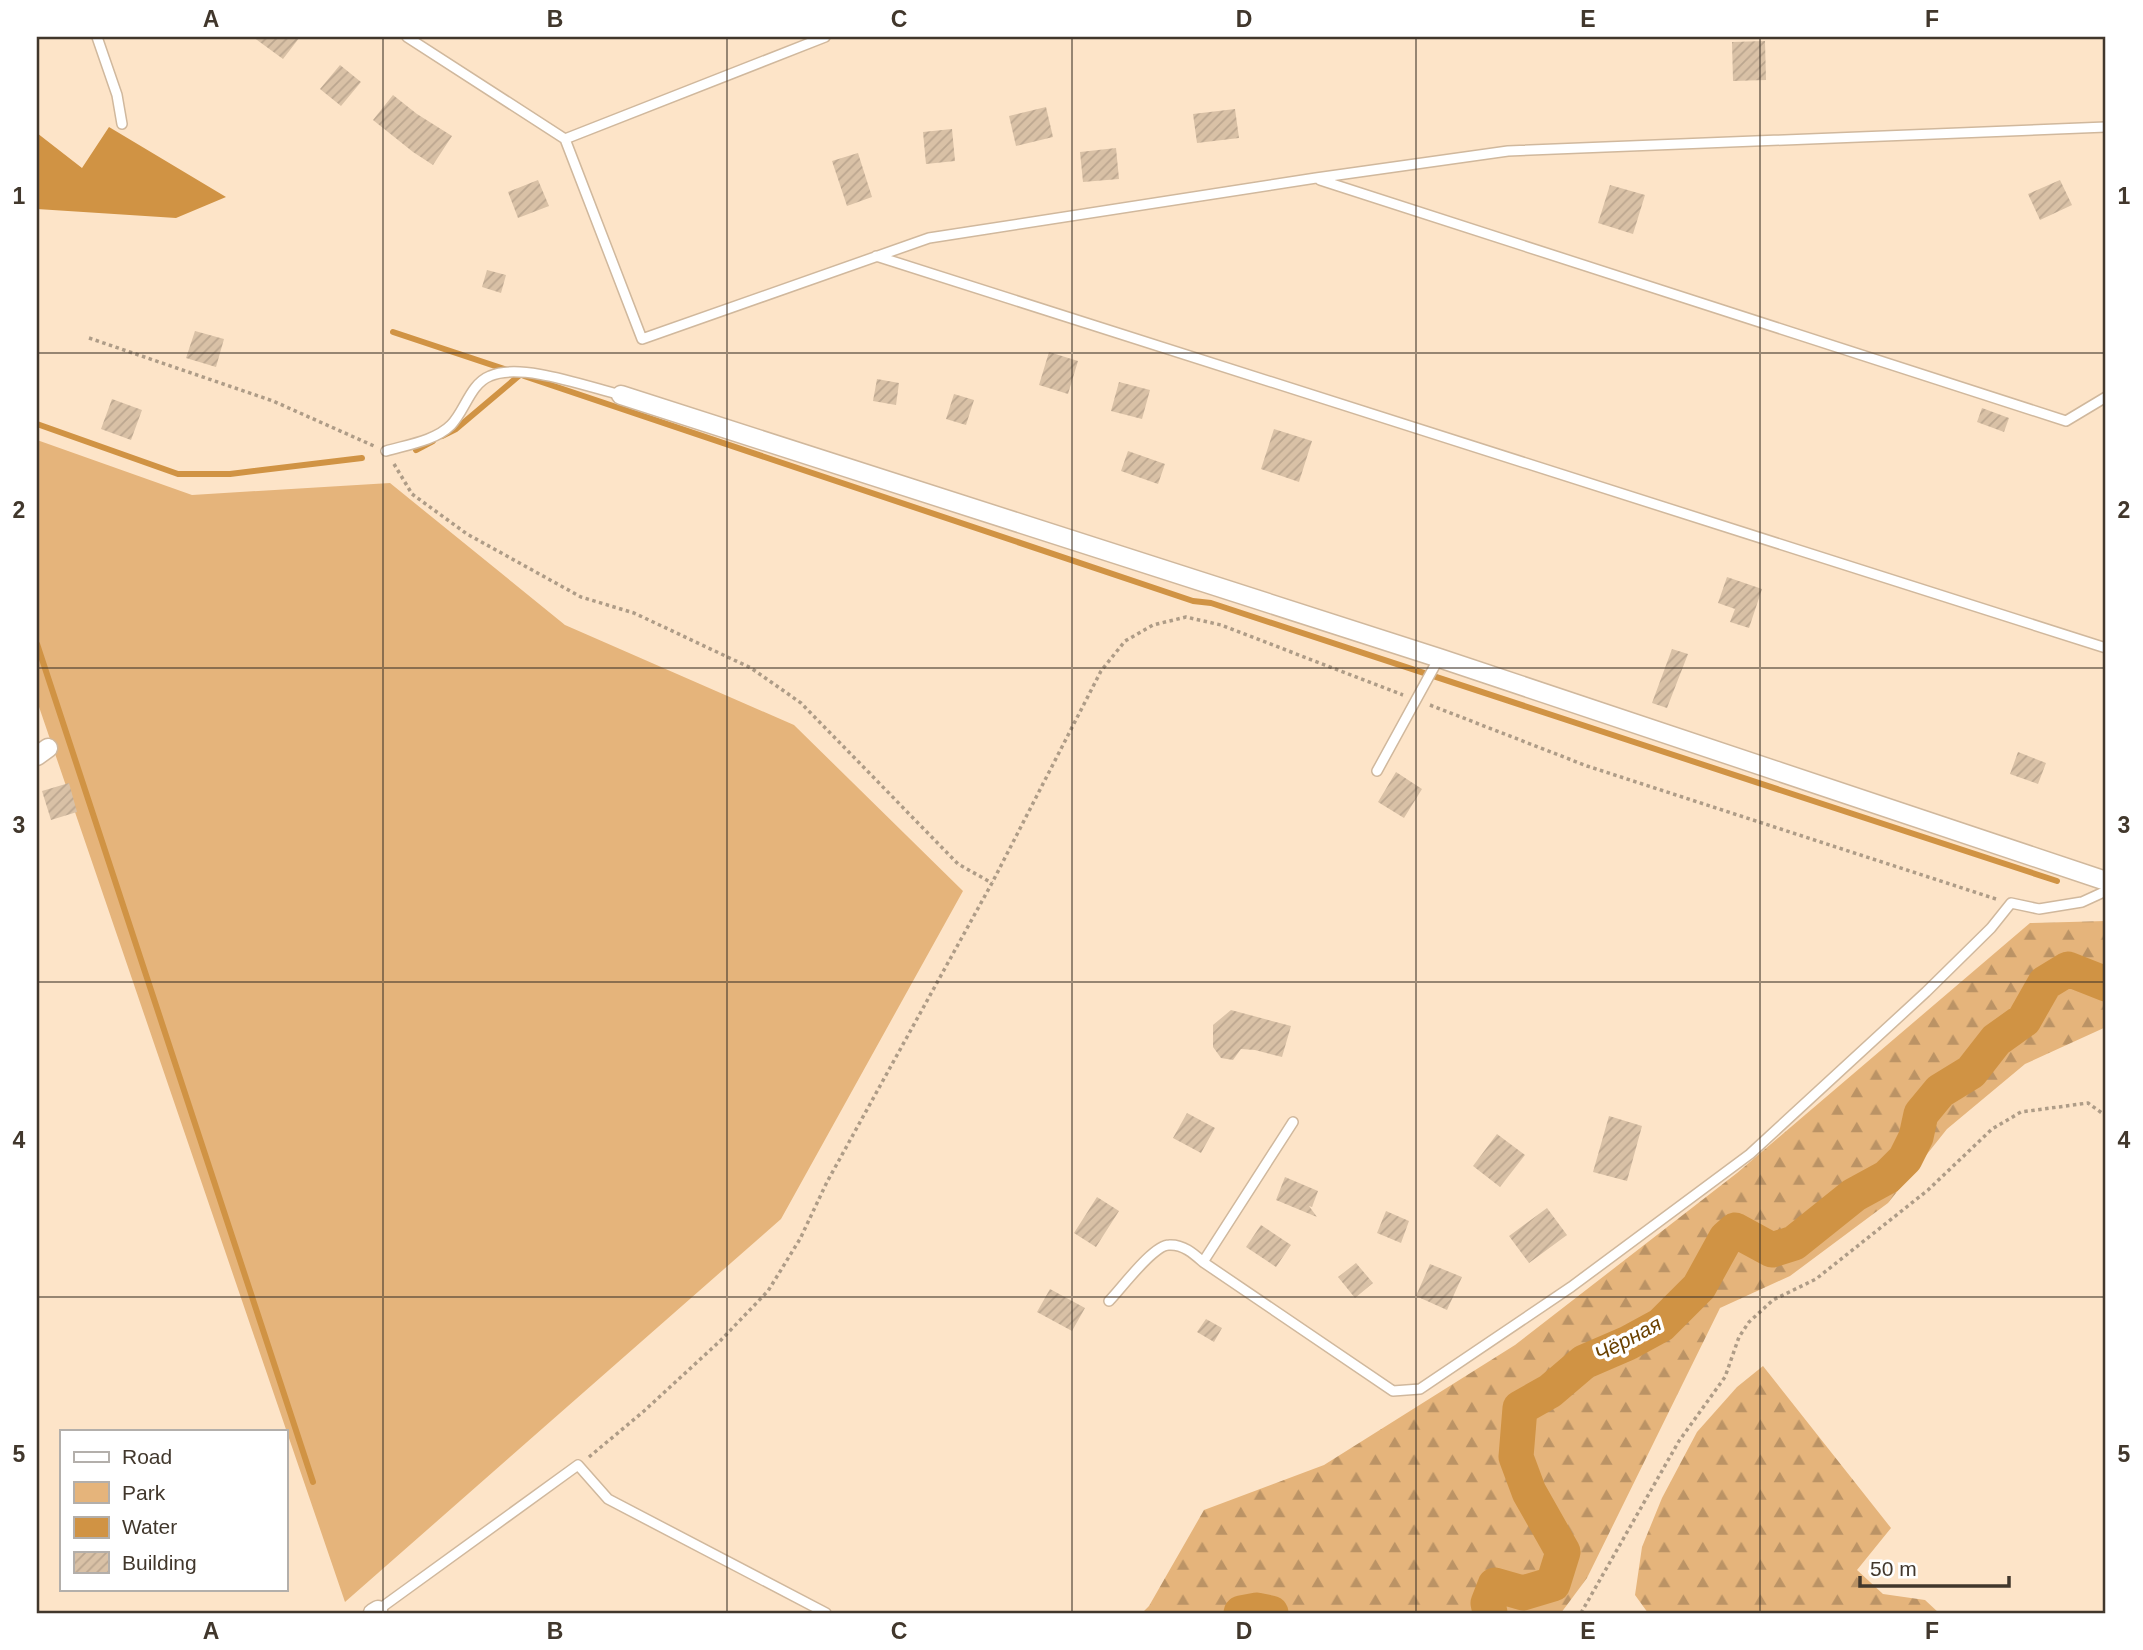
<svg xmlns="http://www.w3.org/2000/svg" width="2143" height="1650" viewBox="0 0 2143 1650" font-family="Helvetica,sans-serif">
	<defs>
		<pattern id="forest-firs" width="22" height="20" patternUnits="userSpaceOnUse" patternTransform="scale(1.75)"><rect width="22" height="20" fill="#e5b47b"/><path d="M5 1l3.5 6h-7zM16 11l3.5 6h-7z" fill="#bb9365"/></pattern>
		<pattern id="building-hatch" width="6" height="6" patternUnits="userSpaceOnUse" patternTransform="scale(1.75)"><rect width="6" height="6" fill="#d9c1a6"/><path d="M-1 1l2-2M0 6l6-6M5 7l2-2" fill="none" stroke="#bba68f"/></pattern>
	</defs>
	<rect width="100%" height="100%" fill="#fde4c8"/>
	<path fill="#e5b47b" d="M 37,440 L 192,495 L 390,483 L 565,625 L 794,725 L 963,891 L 781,1219 L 345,1602 L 37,701 Z"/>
	<path fill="url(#forest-firs)" d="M 2106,921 L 2106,1027 L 2025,1064 L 1947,1129 L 1888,1203 L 1790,1276 L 1720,1308 L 1587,1578 L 1561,1613 L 1142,1613 L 1149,1606 L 1204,1510 L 1324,1465 L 1515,1345 L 1737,1173 L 2030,923 Z
		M 1763,1366 L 1891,1528 L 1857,1570 L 1883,1594 L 1925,1600 L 1939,1613 L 1648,1613 L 1635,1595 L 1642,1547 L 1662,1498 L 1697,1432 L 1737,1387 Z"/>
	<path fill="#d09344" d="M 109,127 L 226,197 L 176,218 L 37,209 L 37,133 L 82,168 Z"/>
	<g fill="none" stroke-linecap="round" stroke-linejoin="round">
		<path stroke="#d09344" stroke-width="6" d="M 393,332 L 510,371
			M 524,376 L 1193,601 L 1211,603 L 2057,881
			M 37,424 L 178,474 L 230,474 L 362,458
			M 442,436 L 456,429 L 521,374
			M 416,450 L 433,441
			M 37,644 L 313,1482"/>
		<path stroke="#d09344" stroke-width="35" d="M 1241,1613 L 1257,1610 L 1271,1613
			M 1490,1613 L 1488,1603 L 1495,1585 L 1523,1593 L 1553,1584 L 1563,1552 L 1529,1492 L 1516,1457 L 1520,1408 L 1550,1391 L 1584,1362 L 1628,1343 L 1661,1325 L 1699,1287 L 1726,1238 L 1735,1230 L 1772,1250 L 1794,1243 L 1854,1195 L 1887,1177 L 1905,1159 L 1916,1137 L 1921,1114 L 1940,1091 L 1971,1072 L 1996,1040 L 2024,1020 L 2045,983 L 2068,969 L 2106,984"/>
	</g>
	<path fill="url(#building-hatch)" d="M 253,37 L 300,37 L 283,59 Z
		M 1765,41 L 1766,80 L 1733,81 L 1732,42 Z
		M 340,65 L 361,82 L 341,106 L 320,89 Z
		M 393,95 L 417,114 L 452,136 L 433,165 L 413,152 L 373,120 Z
		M 1046,107 L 1053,137 L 1016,146 L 1009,116 Z
		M 1235,109 L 1239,138 L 1197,143 L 1193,114 Z
		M 952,129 L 955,161 L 926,164 L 923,132 Z
		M 1116,148 L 1119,179 L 1083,182 L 1080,152 Z
		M 858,153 L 872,197 L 847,206 L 832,161 Z
		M 538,180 L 549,206 L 518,218 L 508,192 Z
		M 2060,180 L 2072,205 L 2040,220 L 2028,194 Z
		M 1610,185 L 1645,195 L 1633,234 L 1598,223 Z
		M 487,270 L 506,275 L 501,293 L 482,287 Z
		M 195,331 L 224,339 L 216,367 L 186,358 Z
		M 1049,352 L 1078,361 L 1068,394 L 1039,385 Z
		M 877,379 L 899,383 L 896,405 L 873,401 Z
		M 1119,382 L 1150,390 L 1142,419 L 1111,411 Z
		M 954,394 L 974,400 L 966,425 L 946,419 Z
		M 112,399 L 142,410 L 131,440 L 101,429 Z
		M 1982,408 L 2009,418 L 2004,432 L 1977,422 Z
		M 1274,429 L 1312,441 L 1299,482 L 1261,469 Z
		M 1128,451 L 1165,464 L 1158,484 L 1121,471 Z
		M 1727,577 L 1762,589 L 1749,628 L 1730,622 L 1735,609 L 1718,603 Z
		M 1672,649 L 1688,654 L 1667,708 L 1652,703 Z
		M 2018,752 L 2046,763 L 2038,784 L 2010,774 Z
		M 1396,772 L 1422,789 L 1404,818 L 1378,802 Z
		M 69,783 L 77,812 L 51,820 L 42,791 Z
		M 1231,1010 L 1291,1026 L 1282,1057 L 1255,1050 L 1241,1049 L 1233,1060 L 1221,1058 L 1213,1047 L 1213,1025 Z
		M 1187,1113 L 1215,1128 L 1201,1153 L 1173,1138 Z
		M 1609,1116 L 1642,1126 L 1627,1181 L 1593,1172 Z
		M 1497,1134 L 1525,1155 L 1500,1187 L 1473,1166 Z
		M 1285,1177 L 1318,1191 L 1312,1207 L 1309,1206 L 1317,1217 L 1276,1200 Z
		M 1097,1197 L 1119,1211 L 1096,1247 L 1074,1233 Z
		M 1547,1208 L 1567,1235 L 1529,1263 L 1509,1236 Z
		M 1386,1211 L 1409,1221 L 1401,1243 L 1377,1233 Z
		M 1261,1225 L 1291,1245 L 1276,1267 L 1246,1247 Z
		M 1356,1263 L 1373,1283 L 1355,1298 L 1338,1277 Z
		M 1430,1264 L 1462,1277 L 1447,1310 L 1416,1296 Z
		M 1050,1289 L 1085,1308 L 1072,1331 L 1037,1312 Z
		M 1206,1319 L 1222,1328 L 1214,1342 L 1197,1332 Z"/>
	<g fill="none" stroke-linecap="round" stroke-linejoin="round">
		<g stroke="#d0b89d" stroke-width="12">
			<path id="service" d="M 97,37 L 117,95 L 122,124
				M 407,37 L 565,139 L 642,339 L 929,238 L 1316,178 L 1508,151 L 2106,127
				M 565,139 L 825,37
				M 1320,180 L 2066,421 L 2106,397
				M 876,256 L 2106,648
				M 386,451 C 406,445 435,441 451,425 C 465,411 470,384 490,376 C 521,362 588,387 621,395
				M 1377,771 L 1439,658
				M 1203,1262 L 1293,1122
				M 1109,1301 C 1121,1289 1153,1245 1169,1245 C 1183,1244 1194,1254 1203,1262 L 1393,1391 L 1420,1389 L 1571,1287 L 1750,1154 L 1926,992 L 1991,928 L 2011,903 L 2039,909 L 2082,902 L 2106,891
				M 378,1610 L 578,1465 L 608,1499 L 826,1613"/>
		</g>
		<g stroke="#d0b89d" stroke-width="21">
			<path id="minor" d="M 621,395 L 1439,658 L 2106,881
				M 37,756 L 48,748
				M 373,1613 L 378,1610"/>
		</g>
		<path stroke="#ae9c87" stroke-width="3.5" stroke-dasharray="3.5 3.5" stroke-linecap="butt" d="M 89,338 L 273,401 L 374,446
			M 394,464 L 412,494 L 467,534 L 581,597 L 634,613 L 751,668 L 801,703 L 958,864 L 992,883
			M 1430,705 L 1587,766 L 1999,900
			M 589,1457 L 644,1411 L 720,1341 L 768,1291 L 800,1239 L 827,1182 L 992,883 L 1101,671 L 1125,641 L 1153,625 L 1186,617 L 1221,625 L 1403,695
			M 1581,1613 L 1679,1441 L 1725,1377 L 1739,1337 L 1749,1322 L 1773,1300 L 1816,1279 L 1928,1190 L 1992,1129 L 2021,1112 L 2088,1103 L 2106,1116"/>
		<use href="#service" stroke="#fff" stroke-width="9"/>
		<use href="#minor" stroke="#fff" stroke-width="18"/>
	</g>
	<path fill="none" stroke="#41372c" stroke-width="2" stroke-opacity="0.55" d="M 383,37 L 383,1613M 727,37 L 727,1613M 1072,37 L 1072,1613M 1416,37 L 1416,1613M 1760,37 L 1760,1613M 37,353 L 2106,353M 37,668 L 2106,668M 37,982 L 2106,982M 37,1297 L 2106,1297"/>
	<g text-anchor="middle" stroke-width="7" stroke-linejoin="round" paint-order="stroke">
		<g font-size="21" font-style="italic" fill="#6a4100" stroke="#fff">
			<text transform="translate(1628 1339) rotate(-28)" y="7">Чёрная</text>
		</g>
	</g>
	<rect width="2143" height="1650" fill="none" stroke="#ffffff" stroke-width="77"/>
	<rect x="60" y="1430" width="228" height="161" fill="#ffffff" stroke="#b3afab" stroke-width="2"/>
	<rect x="74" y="1452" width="35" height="10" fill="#ffffff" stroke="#b3afab" stroke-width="2"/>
	<text x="122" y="1464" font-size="21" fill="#41372c">Road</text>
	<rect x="74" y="1482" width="35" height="21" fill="#e5b47b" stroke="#b3afab" stroke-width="2"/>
	<text x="122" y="1500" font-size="21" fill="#41372c">Park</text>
	<rect x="74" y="1517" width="35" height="21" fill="#d09344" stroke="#b3afab" stroke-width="2"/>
	<text x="122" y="1534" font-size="21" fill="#41372c">Water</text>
	<rect x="74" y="1552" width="35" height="21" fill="url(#building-hatch)" stroke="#b3afab" stroke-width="2"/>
	<text x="122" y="1570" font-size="21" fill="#41372c">Building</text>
	<path d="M1860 1576v10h149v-10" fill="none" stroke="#41372c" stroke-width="3.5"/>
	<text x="1870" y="1576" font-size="21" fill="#41372c" stroke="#ffffff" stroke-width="5" paint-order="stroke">50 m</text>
	<rect x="38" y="38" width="2066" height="1574" fill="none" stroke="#41372c" stroke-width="2.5"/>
	<g font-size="23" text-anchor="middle" font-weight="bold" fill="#41372c">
		<text x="211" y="27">A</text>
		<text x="555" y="27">B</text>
		<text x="899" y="27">C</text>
		<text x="1244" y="27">D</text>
		<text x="1588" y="27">E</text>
		<text x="1932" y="27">F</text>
		<text x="19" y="204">1</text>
		<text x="2124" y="204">1</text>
		<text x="19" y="518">2</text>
		<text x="2124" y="518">2</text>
		<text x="19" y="833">3</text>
		<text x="2124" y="833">3</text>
		<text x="19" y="1148">4</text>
		<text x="2124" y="1148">4</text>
		<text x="19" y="1462">5</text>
		<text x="2124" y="1462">5</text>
		<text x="211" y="1639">A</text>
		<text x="555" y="1639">B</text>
		<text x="899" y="1639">C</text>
		<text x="1244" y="1639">D</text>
		<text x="1588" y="1639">E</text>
		<text x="1932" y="1639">F</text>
	</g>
</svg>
